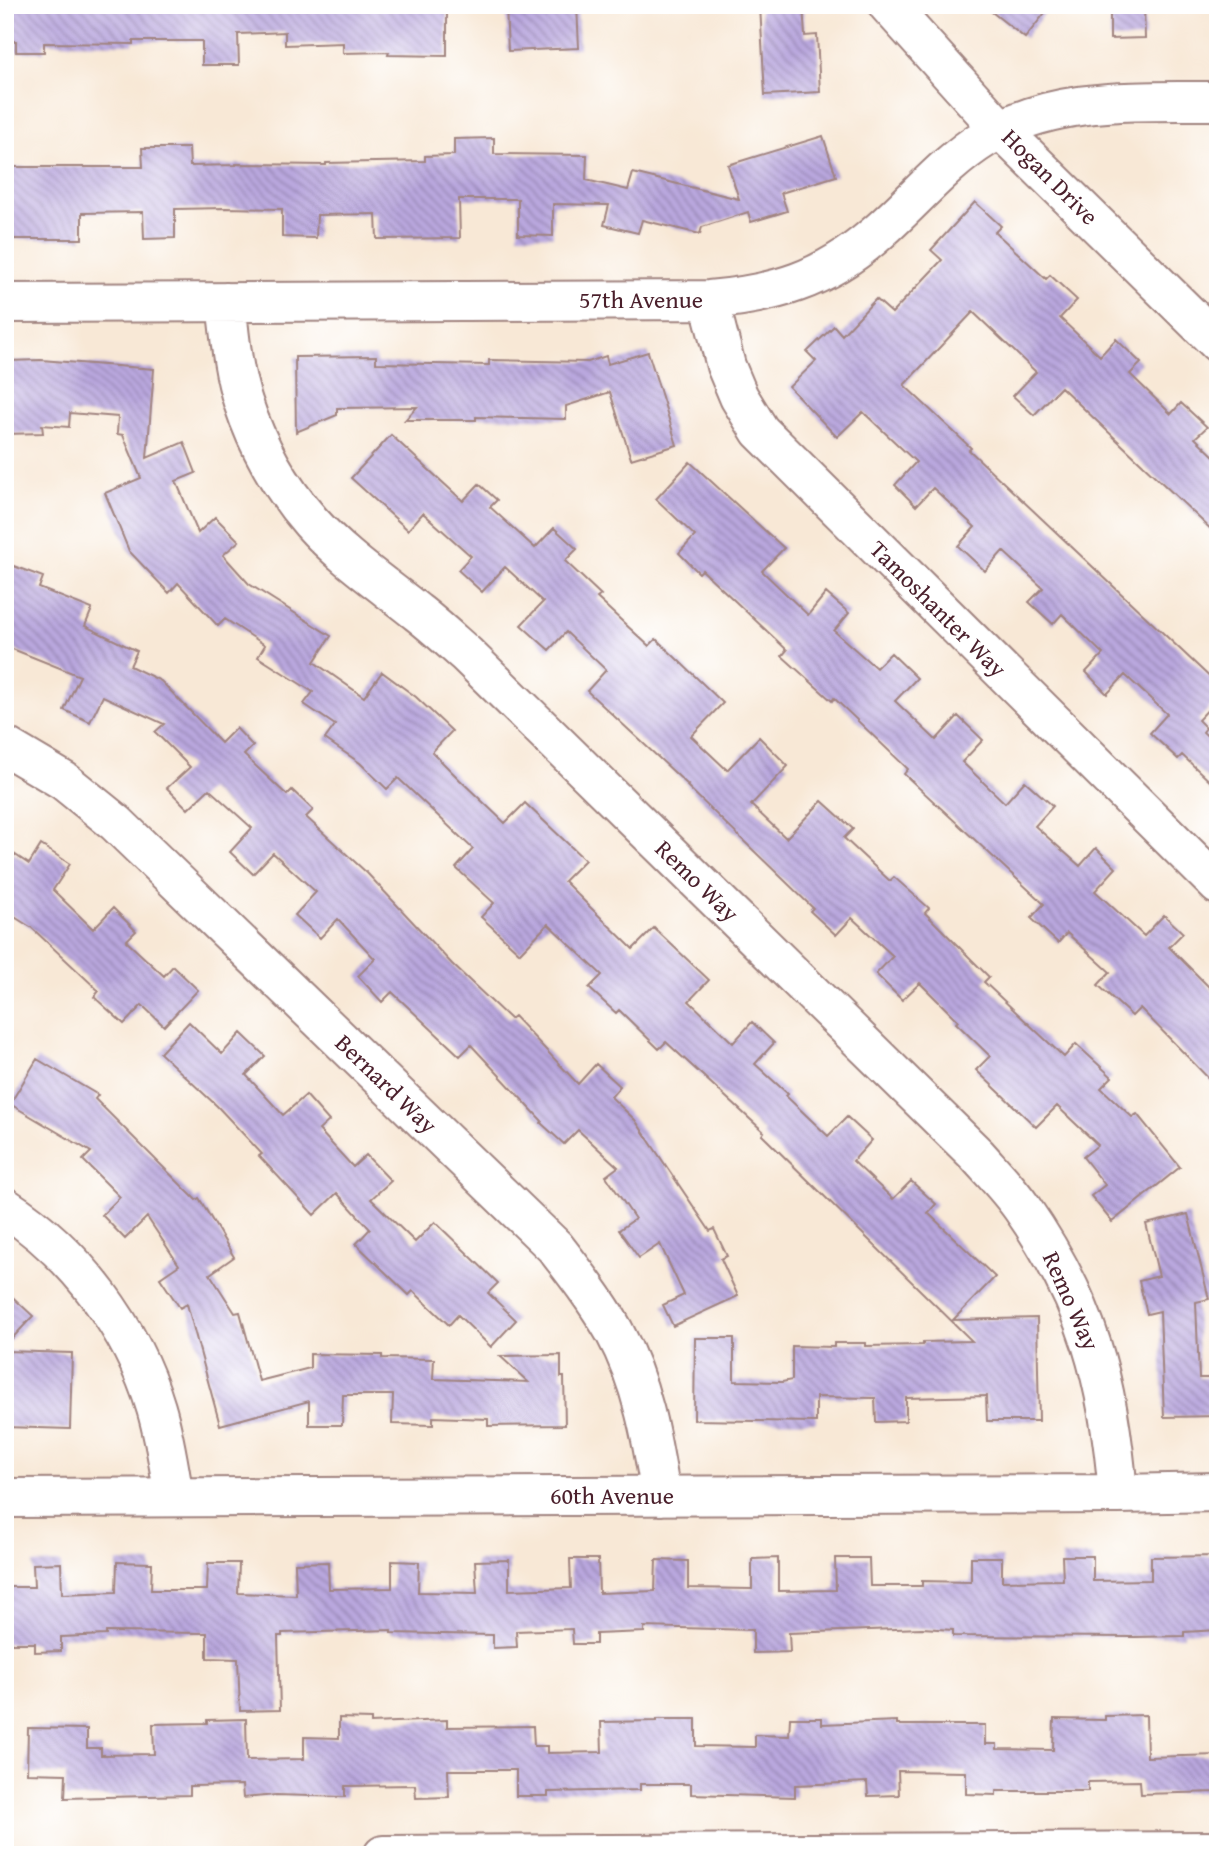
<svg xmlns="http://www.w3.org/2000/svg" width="1223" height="1860" viewBox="0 0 1223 1860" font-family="'Gentium Book Plus',serif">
	<defs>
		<pattern id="building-back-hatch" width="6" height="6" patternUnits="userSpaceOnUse" patternTransform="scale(1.75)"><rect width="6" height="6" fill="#b9a7de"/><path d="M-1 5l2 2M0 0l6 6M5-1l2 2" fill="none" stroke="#9887b4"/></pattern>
	</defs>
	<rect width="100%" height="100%" fill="#fff"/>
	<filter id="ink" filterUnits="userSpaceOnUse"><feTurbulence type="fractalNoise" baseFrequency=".0143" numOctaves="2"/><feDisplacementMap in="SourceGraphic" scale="14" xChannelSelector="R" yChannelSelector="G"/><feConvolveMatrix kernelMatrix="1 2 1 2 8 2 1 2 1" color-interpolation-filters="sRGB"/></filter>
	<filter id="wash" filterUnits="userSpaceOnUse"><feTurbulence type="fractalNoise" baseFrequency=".00686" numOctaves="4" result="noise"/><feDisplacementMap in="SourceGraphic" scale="28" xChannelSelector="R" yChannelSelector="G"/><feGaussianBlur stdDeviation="1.57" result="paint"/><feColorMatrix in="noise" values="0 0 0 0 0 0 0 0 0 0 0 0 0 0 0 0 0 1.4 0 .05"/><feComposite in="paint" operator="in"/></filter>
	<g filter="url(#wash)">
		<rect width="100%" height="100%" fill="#f8e8d6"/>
		<g id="blocks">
			<path fill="url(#building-back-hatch)" d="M 5,5 L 447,5 L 447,56 L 388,55 L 389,52 L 343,53 L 343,43 L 285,45 L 285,32 L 238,34 L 239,65 L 202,65 L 202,41 L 133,41 L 133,44 L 44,43 L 44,52 L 16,52 L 16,41 L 5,41 Z
				M 506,5 L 577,5 L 579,48 L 508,51 Z
				M 803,5 L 805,36 L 817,35 L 820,92 L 765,95 L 760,6 Z
				M 983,5 L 1051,5 L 1025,38 Z
				M 1110,5 L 1144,5 L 1145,38 L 1110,39 Z
				M 823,136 L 836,176 L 781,193 L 787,211 L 751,222 L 748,212 L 702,227 L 700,234 L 642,220 L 638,233 L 604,225 L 609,205 L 553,204 L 553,236 L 518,235 L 518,199 L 459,199 L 460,238 L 377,239 L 376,214 L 317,215 L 316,238 L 282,237 L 282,209 L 225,208 L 175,209 L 175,238 L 144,239 L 143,212 L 82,213 L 82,239 L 5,239 L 5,167 L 143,167 L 142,148 L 189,148 L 190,166 L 236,165 L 236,164 L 326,165 L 326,163 L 425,161 L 425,156 L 454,155 L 454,139 L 494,138 L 494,154 L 587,155 L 586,180 L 628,190 L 633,173 L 739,199 L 728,165 Z
				M 975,202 L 1001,226 L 995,232 L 1046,279 L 1050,275 L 1077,300 L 1060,318 L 1100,356 L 1116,339 L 1141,363 L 1130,374 L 1171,414 L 1181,403 L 1207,427 L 1195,438 L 1218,460 L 1218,536 L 1061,387 L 1034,415 L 1013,396 L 1036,372 L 973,312 L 904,385 L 971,448 L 969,450 L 1218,685 L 1218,699 L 1198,720 L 1206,728 L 1203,732 L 1218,746 L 1218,789 L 1182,755 L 1178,759 L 1150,733 L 1167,714 L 1125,675 L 1107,694 L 1086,672 L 1103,654 L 1062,614 L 1053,624 L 1029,602 L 1043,588 L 1003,551 L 985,571 L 958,546 L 975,527 L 933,488 L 916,506 L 895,485 L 916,462 L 863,412 L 837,437 L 789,387 L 816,361 L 807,352 L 834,326 L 842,335 L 876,299 L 892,313 L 942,260 L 931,250 Z
				M 648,352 L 677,445 L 631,459 L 610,392 L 566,406 L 566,419 L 476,417 L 476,420 L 405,420 L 417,407 L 337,408 L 337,415 L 296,432 L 295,357 L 376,356 L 376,363 L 489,365 L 489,360 L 588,362 L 606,356 L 608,364 Z
				M 41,360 L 154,369 L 147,458 L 184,442 L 196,473 L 176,481 L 198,533 L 215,517 L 239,541 L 223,555 L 249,584 L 331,636 L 314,662 L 364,697 L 382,672 L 416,697 L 452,731 L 432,752 L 460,780 L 505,823 L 525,803 L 585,860 L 564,881 L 591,908 L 633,949 L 654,928 L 709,980 L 689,1001 L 733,1043 L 752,1022 L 774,1043 L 755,1064 L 788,1094 L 786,1096 L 828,1136 L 847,1117 L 872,1140 L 853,1161 L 893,1199 L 911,1181 L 936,1204 L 928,1213 L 995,1277 L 953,1320 L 1037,1318 L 1039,1421 L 987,1421 L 986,1396 L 906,1398 L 906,1421 L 876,1422 L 875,1398 L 816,1397 L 816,1422 L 694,1420 L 695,1338 L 734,1338 L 734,1381 L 782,1382 L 792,1380 L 792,1346 L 834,1347 L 834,1343 L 866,1343 L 866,1346 L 923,1345 L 923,1342 L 972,1341 L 762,1135 L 764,1132 L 666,1042 L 659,1049 L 619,1010 L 616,1013 L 589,988 L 602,975 L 548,924 L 520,953 L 481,917 L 494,903 L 456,868 L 473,849 L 398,778 L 387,789 L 360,763 L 325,739 L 335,725 L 304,704 L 313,692 L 258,657 L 265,645 L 225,619 L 218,626 L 178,583 L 169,593 L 129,551 L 105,493 L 141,478 L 123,435 L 117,434 L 118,417 L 70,413 L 69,427 L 42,425 L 43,433 L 5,434 L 7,361 Z
				M 391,435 L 463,501 L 479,484 L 497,500 L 490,507 L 535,548 L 554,528 L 577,549 L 565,561 L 601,595 L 597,598 L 649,646 L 656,639 L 723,703 L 691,736 L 727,770 L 759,737 L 788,766 L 751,805 L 786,838 L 822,801 L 853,829 L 844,838 L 890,881 L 894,877 L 929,908 L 925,913 L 989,977 L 984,982 L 1064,1057 L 1076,1044 L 1112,1077 L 1101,1088 L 1132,1117 L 1137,1114 L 1180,1167 L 1112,1222 L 1091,1196 L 1105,1185 L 1083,1157 L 1098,1145 L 1057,1106 L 1036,1127 L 976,1070 L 990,1056 L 956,1023 L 958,1021 L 920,983 L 902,1000 L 876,974 L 893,956 L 852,918 L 836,935 L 810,911 L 813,908 L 687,786 L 688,785 L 587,691 L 606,670 L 566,632 L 549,650 L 521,625 L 543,602 L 505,567 L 482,592 L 458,570 L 471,556 L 423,513 L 408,530 L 351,478 Z
				M 690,462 L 784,548 L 762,571 L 808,615 L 826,593 L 849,613 L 834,631 L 876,668 L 891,653 L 917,678 L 895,701 L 936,740 L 958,716 L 983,740 L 962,762 L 1005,803 L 1025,781 L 1053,806 L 1035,826 L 1080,866 L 1096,848 L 1116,868 L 1095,891 L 1144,936 L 1164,915 L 1183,933 L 1169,947 L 1218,996 L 1218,1088 L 1140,1008 L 1132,1016 L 1098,985 L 1110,972 L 1067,933 L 1058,943 L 1031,918 L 1044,904 L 904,774 L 908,769 L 834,698 L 832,701 L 782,656 L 787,650 L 702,570 L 699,573 L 679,553 L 695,536 L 656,499 Z
				M 11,565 L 43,577 L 39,588 L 92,609 L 85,626 L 137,651 L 130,666 L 161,681 L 221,743 L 236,728 L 253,746 L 244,755 L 287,795 L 292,790 L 313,810 L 306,817 L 367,873 L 452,964 L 510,1019 L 514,1016 L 578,1084 L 596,1064 L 620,1086 L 611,1097 L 635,1120 L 710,1231 L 714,1229 L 727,1256 L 721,1259 L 738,1296 L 673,1326 L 663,1305 L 684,1295 L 660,1244 L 639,1258 L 619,1230 L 635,1219 L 606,1176 L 618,1167 L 578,1130 L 564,1144 L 541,1123 L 542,1121 L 471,1045 L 460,1056 L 392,992 L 382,1002 L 358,976 L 375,959 L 338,919 L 320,938 L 295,915 L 316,892 L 273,853 L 253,874 L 230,852 L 252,828 L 209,789 L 188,809 L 167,788 L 190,767 L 155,732 L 164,724 L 103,696 L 90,722 L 64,710 L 80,676 L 5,646 L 5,579 Z
				M 41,845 L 70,864 L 53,890 L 93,929 L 113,908 L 136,931 L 126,941 L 164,976 L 173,966 L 198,990 L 164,1026 L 142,1005 L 124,1024 L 94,997 L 99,991 L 32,928 L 5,911 L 5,848 L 29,864 Z
				M 189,1022 L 222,1054 L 241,1033 L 265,1056 L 246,1075 L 283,1115 L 306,1095 L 329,1121 L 319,1130 L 353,1167 L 366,1155 L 391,1181 L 371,1199 L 415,1242 L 435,1222 L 498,1283 L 488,1293 L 516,1320 L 491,1347 L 458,1315 L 449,1325 L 413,1291 L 409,1295 L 356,1244 L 370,1229 L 337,1193 L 314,1215 L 259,1156 L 262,1154 L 217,1106 L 160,1053 Z
				M 37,1059 L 98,1095 L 95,1099 L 196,1200 L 199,1198 L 234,1257 L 210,1274 L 235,1313 L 240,1312 L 259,1381 L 310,1368 L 310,1354 L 382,1355 L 382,1358 L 434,1359 L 433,1379 L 528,1382 L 500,1356 L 561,1355 L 561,1377 L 564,1377 L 565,1425 L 488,1426 L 488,1419 L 433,1417 L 433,1425 L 392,1424 L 393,1395 L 343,1395 L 342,1425 L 309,1425 L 309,1401 L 220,1425 L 187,1304 L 180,1308 L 160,1278 L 179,1265 L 147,1217 L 125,1239 L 102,1215 L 120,1197 L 83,1160 L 91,1152 L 10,1104 Z
				M 1188,1214 L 1209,1299 L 1196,1302 L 1199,1378 L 1218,1378 L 1218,1416 L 1164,1417 L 1160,1311 L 1147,1314 L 1139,1281 L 1159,1276 L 1146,1224 Z
				M 5,1290 L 33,1316 L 5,1346 Z
				M 5,1351 L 72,1353 L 70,1429 L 5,1427 Z
				M 1062,1556 L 1093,1556 L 1093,1581 L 1151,1580 L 1151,1557 L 1218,1556 L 1218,1630 L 1184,1632 L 1184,1636 L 1134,1637 L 953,1636 L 953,1630 L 922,1628 L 789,1633 L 790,1652 L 753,1653 L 753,1630 L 644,1627 L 644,1632 L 596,1634 L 596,1644 L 573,1644 L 572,1629 L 516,1631 L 517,1647 L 493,1648 L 493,1635 L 391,1633 L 391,1630 L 282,1633 L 282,1636 L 278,1636 L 280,1710 L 240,1711 L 238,1659 L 207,1658 L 207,1633 L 106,1632 L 106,1635 L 61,1637 L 61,1651 L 35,1652 L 35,1643 L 5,1643 L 5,1587 L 34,1587 L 33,1564 L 61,1563 L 62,1594 L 116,1592 L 117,1562 L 152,1563 L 151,1590 L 207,1590 L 208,1563 L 239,1563 L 238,1593 L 296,1595 L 295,1563 L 328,1562 L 329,1589 L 392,1588 L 392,1561 L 419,1562 L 418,1592 L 477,1593 L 475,1561 L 509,1560 L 509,1590 L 571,1588 L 570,1559 L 598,1559 L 599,1593 L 655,1591 L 656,1560 L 688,1561 L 688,1588 L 752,1589 L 752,1559 L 778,1558 L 778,1591 L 836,1590 L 835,1558 L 869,1558 L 870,1586 L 922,1586 L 922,1581 L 971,1582 L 971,1557 L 1002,1557 L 1002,1581 L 1063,1580 Z
				M 1146,1715 L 1147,1757 L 1218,1755 L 1218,1792 L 1141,1794 L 1140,1781 L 1088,1782 L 1088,1791 L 996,1791 L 996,1795 L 966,1794 L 966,1772 L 898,1771 L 899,1795 L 868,1796 L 867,1782 L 795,1785 L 795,1797 L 691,1794 L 691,1784 L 640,1784 L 640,1790 L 548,1792 L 548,1796 L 516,1796 L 516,1770 L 448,1770 L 449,1797 L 416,1798 L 415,1785 L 345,1786 L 345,1797 L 276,1795 L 243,1798 L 242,1785 L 190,1786 L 190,1795 L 65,1798 L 66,1774 L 27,1773 L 28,1728 L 87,1729 L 87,1748 L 101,1748 L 101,1755 L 154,1754 L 153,1724 L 207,1723 L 207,1720 L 246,1719 L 247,1760 L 304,1759 L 304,1737 L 339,1738 L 339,1718 L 371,1719 L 371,1723 L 447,1720 L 447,1727 L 533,1726 L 534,1746 L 547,1746 L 547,1753 L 602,1752 L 601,1722 L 657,1721 L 657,1719 L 696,1719 L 696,1746 L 755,1747 L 755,1735 L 789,1736 L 790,1718 L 822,1718 L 822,1724 L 897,1721 L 897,1725 L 985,1725 L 985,1744 L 997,1744 L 997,1749 L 1053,1750 L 1054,1719 L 1105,1720 L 1105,1716 Z"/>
		</g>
	</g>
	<g filter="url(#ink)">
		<use href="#blocks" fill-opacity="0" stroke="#a18480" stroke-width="2"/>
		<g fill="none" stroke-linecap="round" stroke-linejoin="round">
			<g stroke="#a18480" stroke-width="42">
				<path id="minor" d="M 888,5 L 1001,130 L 1218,343
					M 709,300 L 726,366 L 739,397 L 760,431 L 1218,885
					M 226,302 C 230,335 232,369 243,402 C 257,445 281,488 311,522 C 342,557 381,583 417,612 C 434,625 450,640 466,654 L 977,1155 C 992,1172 1009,1189 1022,1208 C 1088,1302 1109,1382 1118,1494
					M 5,303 L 709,300 C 775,294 823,280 874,236 C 912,204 943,164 985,138 C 1055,95 1139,102 1218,101
					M 5,746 L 64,781 L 116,823 L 555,1247 C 576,1274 597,1301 614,1331 C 642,1382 652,1439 661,1496
					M 5,1207 C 76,1253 132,1328 156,1408 C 165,1438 169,1467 174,1497
					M 5,1498 L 1118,1494 L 1218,1492
					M 383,1855 L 1218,1851"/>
			</g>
			<use href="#minor" stroke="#fff" stroke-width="38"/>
		</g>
	</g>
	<g text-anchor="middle" stroke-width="5" stroke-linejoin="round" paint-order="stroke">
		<g font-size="24" fill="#4a1f2b" stroke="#fff">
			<text transform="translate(1050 177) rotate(45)" y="8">Hogan Drive</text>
			<text x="641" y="308">57th Avenue</text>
			<text transform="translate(938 609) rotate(45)" y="8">Tamoshanter Way</text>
			<text transform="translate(697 881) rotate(44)" y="8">Remo Way</text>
			<text transform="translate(386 1084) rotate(44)" y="8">Bernard Way</text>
			<text transform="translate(1071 1301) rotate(66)" y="8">Remo Way</text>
			<text x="612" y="1504">60th Avenue</text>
		</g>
	</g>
	<rect width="1223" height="1860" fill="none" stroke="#fff" stroke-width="28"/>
</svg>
